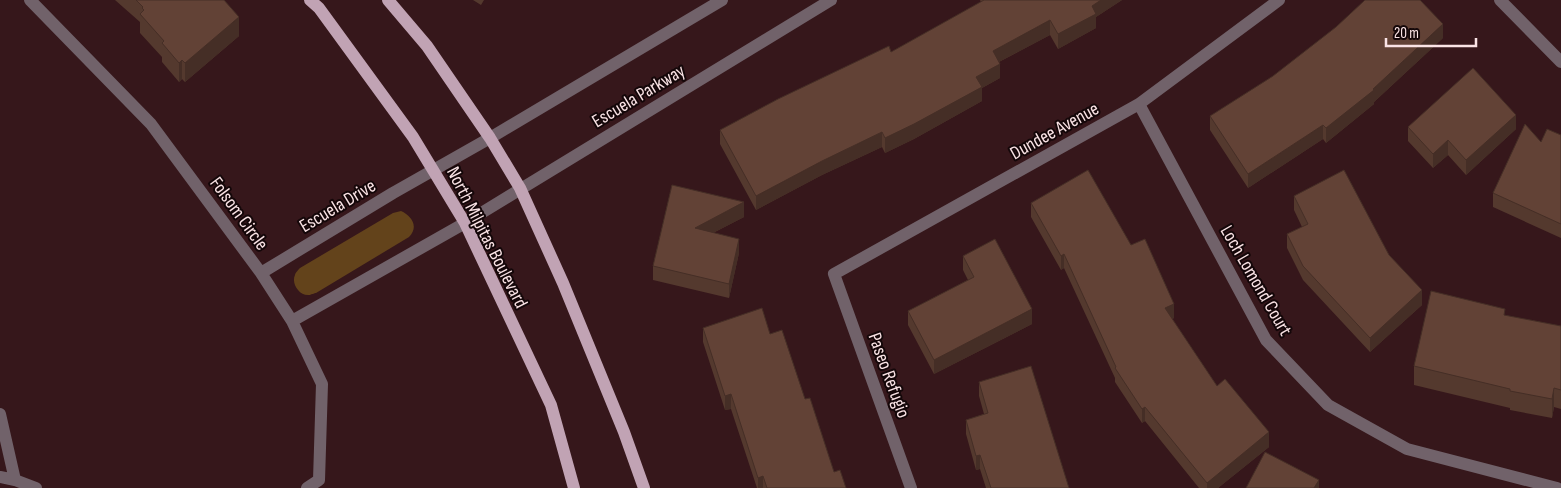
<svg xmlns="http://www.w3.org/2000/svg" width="1561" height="488" viewBox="0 0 1561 488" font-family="'Sofia Sans Condensed',sans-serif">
	<rect width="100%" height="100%" fill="#36171b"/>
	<path fill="#63431b" d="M 401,211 C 412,216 419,227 409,237 L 316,293 C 315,293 310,295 309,295 C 299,296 291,283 295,275 C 295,273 299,269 300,268 L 393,213 Z"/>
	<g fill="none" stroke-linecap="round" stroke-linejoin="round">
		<path stroke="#71626a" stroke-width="12" d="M 30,0 L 151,124 L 261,273 L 292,321 L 322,384 L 319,480
			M 1500,0 L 1561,62
			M 1139,104 L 1266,340 L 1328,405 L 1407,449 L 1557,488
			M 261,273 L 393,193 L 490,138 L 722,0
			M 292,321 L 465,223 L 831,0
			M 0,414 L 15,480
			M 0,477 L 15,480 L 36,488
			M 307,488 L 319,480
			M 911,488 L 834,274 L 1139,104 L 1279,0"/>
		<path stroke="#c1a3b4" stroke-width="12" d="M 310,0 L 319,8 L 413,137 L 465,223 L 551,405 L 574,488
			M 388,0 L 427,46 L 490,138 L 520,188 L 563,283 L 624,432 L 644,488"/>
	</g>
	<path fill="#54392e" d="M 115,0 L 224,0 L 239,36 L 185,82 L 182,79 L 179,82 L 162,62 L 162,57 L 140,33 L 140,22 Z
		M 473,0 L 484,0 L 481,5 Z
		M 980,0 L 1122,0 L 1096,17 L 1096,28 L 1058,49 L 1050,35 L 999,62 L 1000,78 L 982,88 L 982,101 L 914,139 L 885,153 L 882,147 L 822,175 L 756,210 L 720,144 L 720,130 L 891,52 L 981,2 Z
		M 1443,38 L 1374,102 L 1374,104 L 1326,143 L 1323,139 L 1248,188 L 1210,130 L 1210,116 Z
		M 1408,127 L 1516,129 L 1466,175 L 1448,155 L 1433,168 L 1408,141 Z
		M 1561,135 L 1561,238 L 1493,207 L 1493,193 L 1541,142 Z
		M 672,185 L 744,217 L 713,233 L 739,253 L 729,298 L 653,280 L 653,266 Z
		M 1294,196 L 1389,255 L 1422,305 L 1370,352 L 1303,280 L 1287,248 L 1287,234 L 1302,227 L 1294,210 Z
		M 1031,203 L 1131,245 L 1174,318 L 1172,319 L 1217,386 L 1269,447 L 1218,488 L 1199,488 L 1145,421 L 1142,423 L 1115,382 L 1115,378 L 1064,268 L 1061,270 L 1031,217 Z
		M 963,256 L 1032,324 L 934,374 L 908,325 L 908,311 L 968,280 L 963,270 Z
		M 1505,316 L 1561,326 L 1561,409 L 1554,407 L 1552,418 L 1510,410 L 1510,408 L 1414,385 L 1414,366 Z
		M 703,328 L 770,334 L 805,399 L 834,472 L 846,488 L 757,488 L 731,409 L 725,410 L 703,342 Z
		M 979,382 L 1069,488 L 986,488 L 980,469 L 976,470 L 966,434 L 966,420 L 984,414 L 979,396 Z"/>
	<path fill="#452e26" d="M 1101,0 L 1122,0 L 1096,17 L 1096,28 L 1058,49 L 1058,34 L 1092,6 Z
		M 239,17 L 239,36 L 185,82 L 185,63 Z
		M 1050,20 L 1050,35 L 993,65 L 993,51 Z
		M 1443,24 L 1443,38 L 1374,102 L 1374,104 L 1326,143 L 1326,128 L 1373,89 Z
		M 182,60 L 182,79 L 179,82 L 179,63 Z
		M 1000,64 L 1000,78 L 982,88 L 982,101 L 914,139 L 885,153 L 885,138 L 976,77 Z
		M 1516,115 L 1516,129 L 1466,175 L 1466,160 Z
		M 1323,125 L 1323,139 L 1248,188 L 1248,174 Z
		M 882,132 L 882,147 L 822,175 L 756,210 L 756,196 L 822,161 Z
		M 1448,140 L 1448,155 L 1433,168 L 1433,154 Z
		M 744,202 L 744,217 L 695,242 L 695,228 Z
		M 739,239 L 739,253 L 729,298 L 729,284 Z
		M 1064,254 L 1064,268 L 1061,270 L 1061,256 Z
		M 1422,290 L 1422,305 L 1370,352 L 1370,338 Z
		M 1174,304 L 1174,318 L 1165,322 L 1165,308 Z
		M 1032,309 L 1032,324 L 934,374 L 934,360 Z
		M 1554,388 L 1554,407 L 1552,418 L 1552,399 Z
		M 731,394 L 731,409 L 725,410 L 725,396 Z
		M 1145,407 L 1145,421 L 1142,423 L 1142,409 Z
		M 1269,432 L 1269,447 L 1218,488 L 1207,488 L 1207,483 Z
		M 980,455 L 980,469 L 976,470 L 976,456 Z
		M 763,476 L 763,488 L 758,488 L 758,478 Z
		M 1319,480 L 1319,488 L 1314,488 Z"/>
	<path fill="#624236" stroke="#452e26" d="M 136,0 L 224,0 L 239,17 L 185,63 L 182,60 L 179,63 L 162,43 L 164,41 L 140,14 L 144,10 L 142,8 L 143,7 Z
		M 984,0 L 1101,0 L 1092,6 L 1096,14 L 1058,34 L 1050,20 L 993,51 L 1000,64 L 976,77 L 982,87 L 914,124 L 885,138 L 882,132 L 822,161 L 756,196 L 720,130 L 778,99 L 889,46 L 891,52 Z
		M 1365,0 L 1420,0 L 1443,24 L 1373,89 L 1374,90 L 1326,128 L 1323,125 L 1248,174 L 1210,116 L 1273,76 L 1336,27 Z
		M 1473,68 L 1516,115 L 1466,160 L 1448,140 L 1433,154 L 1408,127 Z
		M 1525,124 L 1541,142 L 1547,129 L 1561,135 L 1561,224 L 1493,193 Z
		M 1088,170 L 1131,245 L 1145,239 L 1174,304 L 1165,308 L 1217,386 L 1225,379 L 1269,432 L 1207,483 L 1145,407 L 1142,409 L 1115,368 L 1116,367 L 1064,254 L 1061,256 L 1031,203 Z
		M 1344,170 L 1389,255 L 1422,290 L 1370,338 L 1303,266 L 1287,234 L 1308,224 L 1294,196 Z
		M 672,185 L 744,202 L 695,228 L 739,239 L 729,284 L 653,266 Z
		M 995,239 L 1032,309 L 934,360 L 908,311 L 974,277 L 963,256 Z
		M 1431,291 L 1505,309 L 1504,315 L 1561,326 L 1561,390 L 1554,388 L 1552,399 L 1510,391 L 1510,389 L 1414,366 Z
		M 762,308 L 770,334 L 782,330 L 805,399 L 810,398 L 834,472 L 840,470 L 846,488 L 767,488 L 763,476 L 758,478 L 731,394 L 725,396 L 703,328 Z
		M 1031,366 L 1069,488 L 991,488 L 980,455 L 976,456 L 966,420 L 988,413 L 979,382 Z
		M 1265,452 L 1319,480 L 1314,488 L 1246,488 Z"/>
	<g text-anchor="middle" stroke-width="4" stroke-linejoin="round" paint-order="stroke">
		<g font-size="19" fill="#fae3e5" stroke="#140709">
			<text transform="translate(638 95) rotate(-31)" y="7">Escuela Parkway</text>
			<text transform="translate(1054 130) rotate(-29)" y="7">Dundee Avenue</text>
			<text transform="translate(337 205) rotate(-31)" y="7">Escuela Drive</text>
			<text transform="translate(240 213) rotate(54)" y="7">Folsom Circle</text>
			<text transform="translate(488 237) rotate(63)" y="7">North Milpitas Boulevard</text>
			<text transform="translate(1257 280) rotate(60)" y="7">Loch Lomond Court</text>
			<text transform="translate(890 375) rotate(70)" y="7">Paseo Refugio</text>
		</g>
	</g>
	<path d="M1386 38v8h90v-8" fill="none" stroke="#fae3e5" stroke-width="2.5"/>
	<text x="1394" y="38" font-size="15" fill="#fae3e5" stroke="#140709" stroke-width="4" paint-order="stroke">20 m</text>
</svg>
